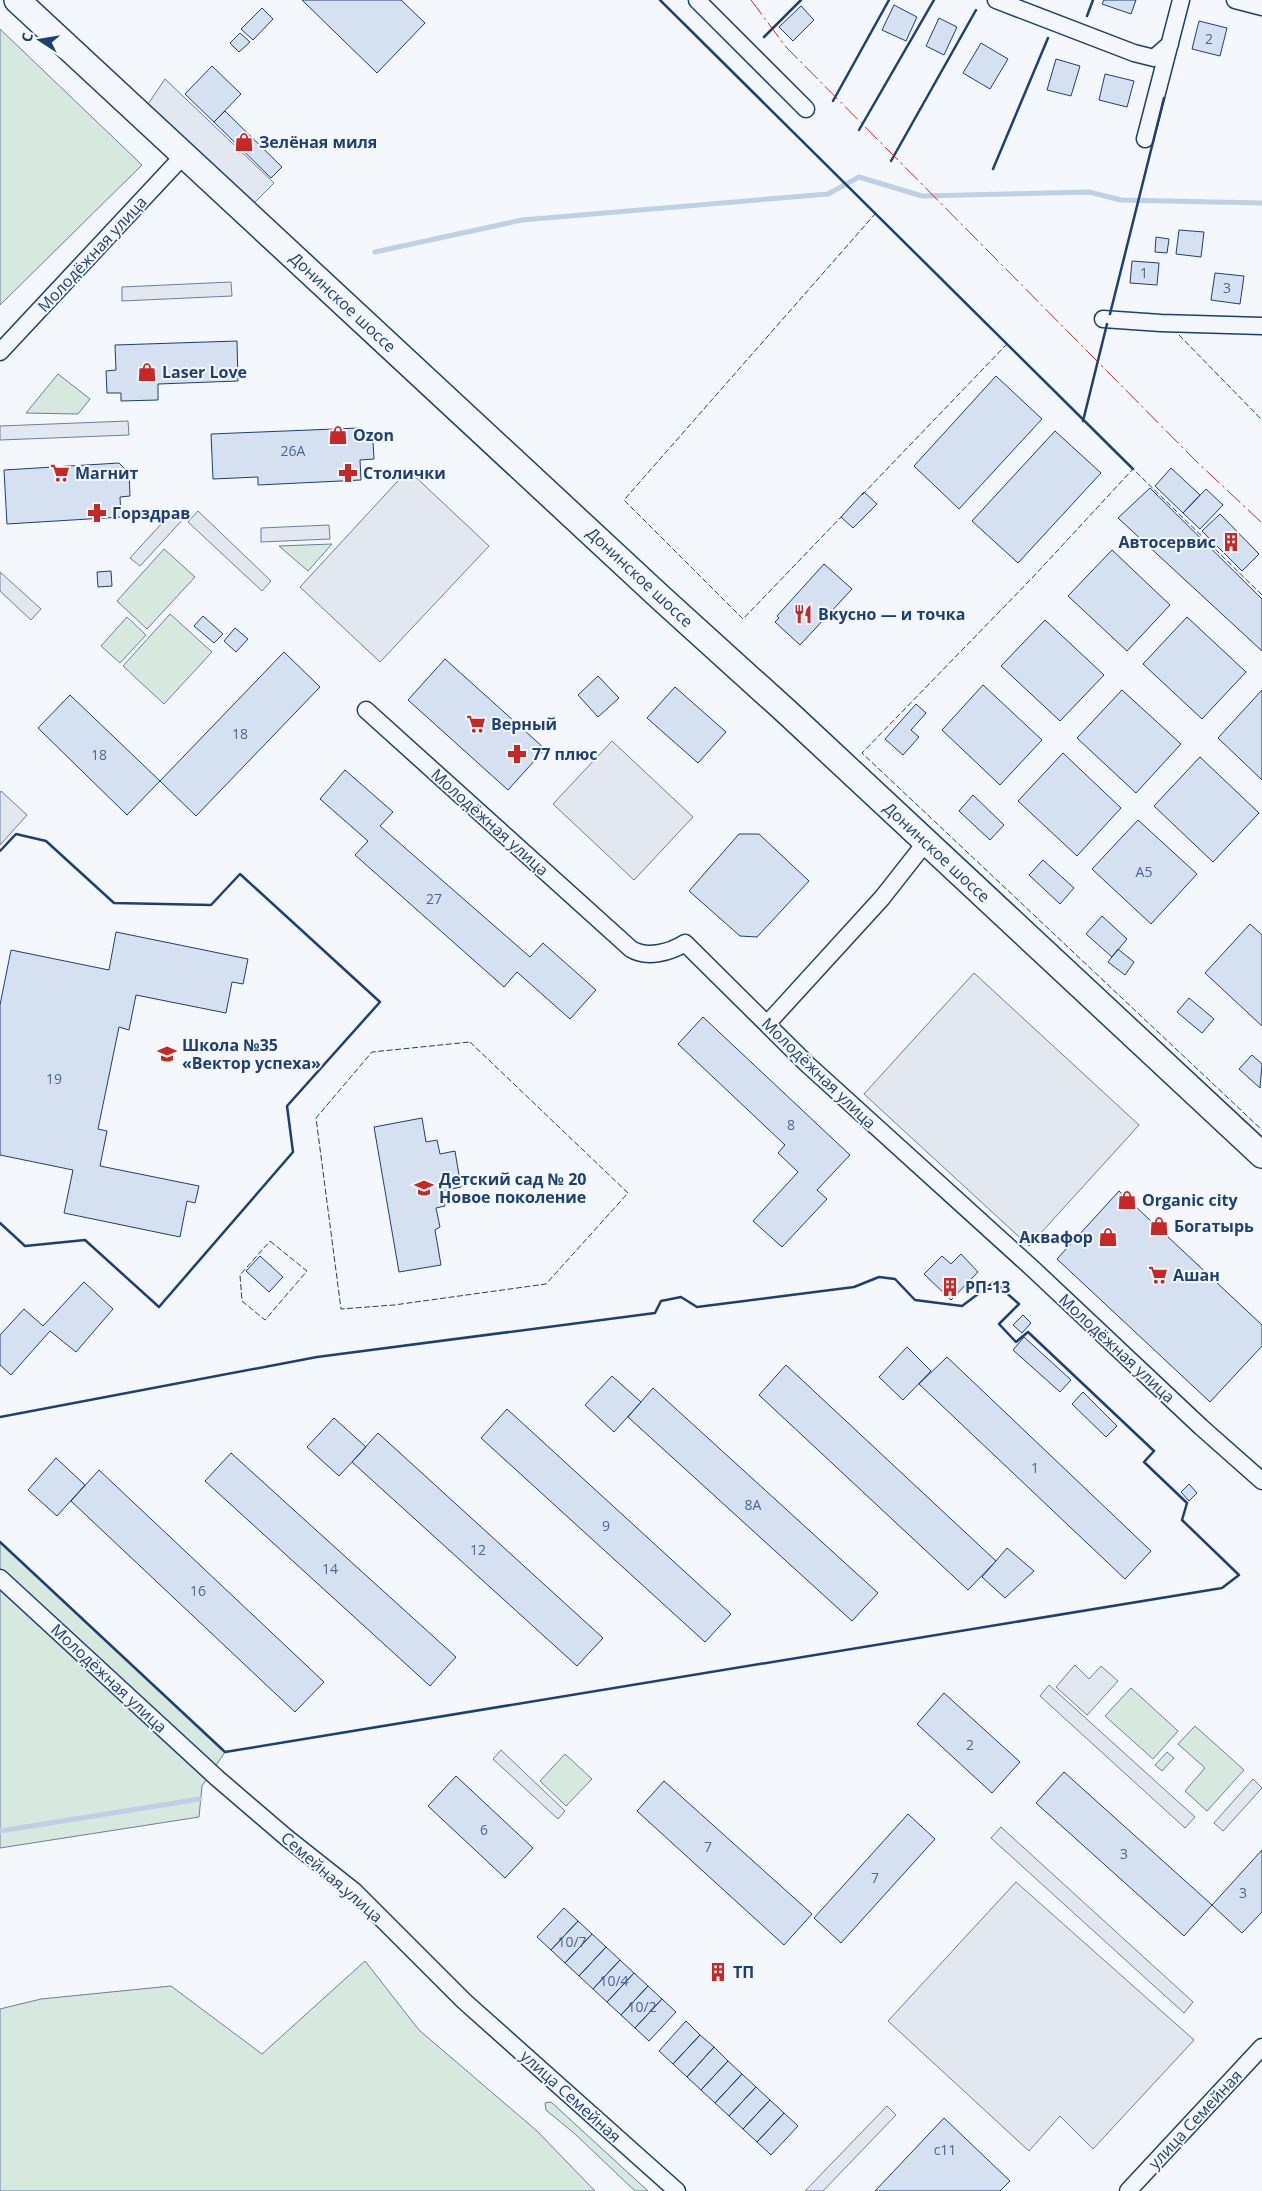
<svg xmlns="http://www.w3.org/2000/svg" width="1262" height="2191" viewBox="0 0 1262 2191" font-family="'Open Sans',sans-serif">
	<rect width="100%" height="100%" fill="#f4f7fb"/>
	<path fill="#d7e8df" stroke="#687fa3" d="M 0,29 L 142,165 L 0,305 Z
		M 58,374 L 90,399 L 78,414 L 26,413 Z
		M 332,544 L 308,571 L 279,546 Z
		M 164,549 L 195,577 L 147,629 L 117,601 Z
		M 170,614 L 212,652 L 164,704 L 123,666 Z
		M 127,617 L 146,635 L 120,663 L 101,646 Z
		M 0,1542 L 225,1752 L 202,1786 L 199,1817 L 0,1848 Z
		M 1131,1688 L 1178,1731 L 1153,1759 L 1105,1716 Z
		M 1195,1726 L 1244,1770 L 1207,1811 L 1185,1791 L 1205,1768 L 1178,1744 Z
		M 1167,1752 L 1174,1758 L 1162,1771 L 1155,1765 Z
		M 565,1754 L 592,1779 L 566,1806 L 540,1781 Z
		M 365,1961 L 419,2030 L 537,2131 L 595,2191 L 0,2191 L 0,2009 L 41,1999 L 171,1986 L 262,2054 Z
		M 551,2102 L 648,2191 L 635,2191 L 575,2134 L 546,2110 L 545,2103 Z"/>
	<path fill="#e3e8f0" stroke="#687fa3" d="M 165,79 L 274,183 L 254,203 L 146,107 Z
		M 231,282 L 232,296 L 122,301 L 122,287 Z
		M 128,421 L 129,435 L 0,440 L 0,426 Z
		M 408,470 L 489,546 L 380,662 L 300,587 Z
		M 175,509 L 185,517 L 140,566 L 130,558 Z
		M 198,511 L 271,581 L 262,591 L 188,522 Z
		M 329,525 L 330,539 L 261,542 L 261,528 Z
		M 0,572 L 41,609 L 31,620 L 0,591 Z
		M 612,741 L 693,817 L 634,880 L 553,804 Z
		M 1,791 L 27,815 L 0,845 L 0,793 Z
		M 974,973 L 1139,1125 L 1029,1246 L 864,1094 Z
		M 1075,1665 L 1089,1679 L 1101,1666 L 1118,1681 L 1087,1715 L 1056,1687 Z
		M 1049,1685 L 1195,1817 L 1185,1828 L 1040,1696 Z
		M 501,1750 L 565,1811 L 558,1819 L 493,1759 Z
		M 1253,1779 L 1262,1788 L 1223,1831 L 1214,1823 Z
		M 1001,1827 L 1193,2002 L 1184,2013 L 991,1838 Z
		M 1016,1882 L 1194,2040 L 1093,2149 L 1060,2116 L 1029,2151 L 888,2021 Z
		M 887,2106 L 896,2115 L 823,2191 L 805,2191 Z"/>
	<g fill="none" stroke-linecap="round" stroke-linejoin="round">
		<path stroke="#bed0e5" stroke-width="5" d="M 375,252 L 522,220 L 828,194 L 859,177 L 922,196 L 1089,192 L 1121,200 L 1262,203
			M 0,1831 L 200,1799"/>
	</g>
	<path fill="#d5e0f0" stroke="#1d3f73" d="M 302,0 L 401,0 L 425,23 L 377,73 Z
		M 1104,0 L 1136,0 L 1131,14 L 1102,4 Z
		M 894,5 L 917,17 L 906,41 L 882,30 Z
		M 801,6 L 814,20 L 793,41 L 779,27 Z
		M 262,8 L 273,19 L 253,40 L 241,29 Z
		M 939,18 L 957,27 L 944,55 L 926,46 Z
		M 1199,21 L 1227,28 L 1220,56 L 1192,49 Z
		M 240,33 L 250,42 L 239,52 L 230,43 Z
		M 981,43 L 1008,59 L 990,89 L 963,73 Z
		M 1056,59 L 1080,66 L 1071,96 L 1047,90 Z
		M 212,66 L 241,94 L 214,122 L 185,94 Z
		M 1105,74 L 1134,81 L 1127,107 L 1099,100 Z
		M 225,111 L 282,167 L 271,178 L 214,122 Z
		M 1179,230 L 1204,232 L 1201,257 L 1176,254 Z
		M 1156,237 L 1169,239 L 1167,253 L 1155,252 Z
		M 1132,261 L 1159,263 L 1157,285 L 1130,283 Z
		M 1215,273 L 1244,276 L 1240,304 L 1211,300 Z
		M 237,341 L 238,381 L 158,384 L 158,400 L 121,401 L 121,393 L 107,393 L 106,371 L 116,370 L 115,345 Z
		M 996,376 L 1042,419 L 959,509 L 914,466 Z
		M 359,428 L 373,442 L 374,459 L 360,460 L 361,480 L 258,485 L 258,477 L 213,479 L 211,434 Z
		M 1055,431 L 1101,473 L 1018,563 L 972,521 Z
		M 119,463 L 129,473 L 130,496 L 120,497 L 121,517 L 7,524 L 4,470 Z
		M 1171,468 L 1200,495 L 1183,513 L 1155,486 Z
		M 1150,488 L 1262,599 L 1262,651 L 1118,518 Z
		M 1206,489 L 1223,505 L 1200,529 L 1183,513 Z
		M 864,492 L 877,504 L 853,528 L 841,517 Z
		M 1220,514 L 1259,554 L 1242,571 L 1202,531 Z
		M 1112,550 L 1170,605 L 1127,651 L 1068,596 Z
		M 824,564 L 852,589 L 800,645 L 775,622 L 779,618 L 777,616 Z
		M 111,571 L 112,586 L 98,587 L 97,572 Z
		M 203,616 L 223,634 L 214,643 L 194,626 Z
		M 1187,617 L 1246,672 L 1202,719 L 1143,664 Z
		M 1045,620 L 1104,675 L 1060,721 L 1001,666 Z
		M 235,628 L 248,639 L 236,652 L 224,641 Z
		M 284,652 L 320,687 L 196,816 L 160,781 Z
		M 445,659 L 545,749 L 508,790 L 408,700 Z
		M 598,676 L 619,698 L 598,717 L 578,695 Z
		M 983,685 L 1042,740 L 1000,785 L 942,730 Z
		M 675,687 L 726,732 L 698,763 L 647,718 Z
		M 1122,690 L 1181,744 L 1136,793 L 1077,738 Z
		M 1262,690 L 1262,780 L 1218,738 Z
		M 70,695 L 160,781 L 127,815 L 38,728 Z
		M 916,704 L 926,713 L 911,730 L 919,737 L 903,755 L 885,739 Z
		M 1063,753 L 1121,808 L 1077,856 L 1018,801 Z
		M 1200,757 L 1259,813 L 1213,862 L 1154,806 Z
		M 345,770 L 393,812 L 380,826 L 530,957 L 543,943 L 596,990 L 570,1019 L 517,972 L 504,987 L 355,855 L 368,841 L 320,799 Z
		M 973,795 L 1004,825 L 990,840 L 959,811 Z
		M 1138,820 L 1197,874 L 1151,924 L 1092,869 Z
		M 739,834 L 759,834 L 809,881 L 757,937 L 740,936 L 689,891 Z
		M 1043,860 L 1074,888 L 1060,904 L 1029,875 Z
		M 1102,916 L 1127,939 L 1112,957 L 1086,934 Z
		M 1250,924 L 1262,935 L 1262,1026 L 1205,973 Z
		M 116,932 L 248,959 L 243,984 L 232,982 L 226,1013 L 136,995 L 129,1030 L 119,1027 L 98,1129 L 107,1131 L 100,1166 L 199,1186 L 195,1203 L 187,1201 L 180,1237 L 64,1213 L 73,1170 L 0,1155 L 0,1005 L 11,950 L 109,970 Z
		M 1118,949 L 1134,962 L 1125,975 L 1108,962 Z
		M 1189,998 L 1214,1019 L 1202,1033 L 1177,1012 Z
		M 703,1017 L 850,1155 L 817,1190 L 827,1199 L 782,1247 L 753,1221 L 798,1172 L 778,1153 L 785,1145 L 678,1044 Z
		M 1252,1055 L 1262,1064 L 1260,1088 L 1239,1069 Z
		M 422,1118 L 426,1142 L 437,1140 L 440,1154 L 455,1151 L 461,1187 L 442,1191 L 445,1206 L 436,1208 L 440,1227 L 435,1230 L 441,1265 L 399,1272 L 374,1127 Z
		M 1119,1191 L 1262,1325 L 1262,1346 L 1210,1402 L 1057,1259 Z
		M 961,1254 L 978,1272 L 951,1300 L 924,1274 L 942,1256 L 951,1264 Z
		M 260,1256 L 283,1277 L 269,1292 L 246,1271 Z
		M 84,1282 L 113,1309 L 76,1352 L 50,1331 L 11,1375 L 0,1365 L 0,1335 L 24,1309 L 43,1326 Z
		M 1023,1315 L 1031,1323 L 1022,1333 L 1013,1325 Z
		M 1024,1337 L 1071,1380 L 1060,1392 L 1013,1350 Z
		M 907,1347 L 931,1371 L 903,1400 L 879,1377 Z
		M 947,1357 L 1151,1551 L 1125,1579 L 919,1384 Z
		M 786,1365 L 996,1561 L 968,1590 L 759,1395 Z
		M 612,1376 L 641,1402 L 614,1432 L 585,1405 Z
		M 653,1388 L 878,1593 L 852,1621 L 628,1417 Z
		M 1083,1392 L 1117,1426 L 1106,1437 L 1072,1404 Z
		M 507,1409 L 731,1614 L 705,1642 L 481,1438 Z
		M 334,1418 L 366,1447 L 339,1476 L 307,1447 Z
		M 378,1433 L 603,1638 L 577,1666 L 352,1462 Z
		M 231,1453 L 456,1657 L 430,1686 L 205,1481 Z
		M 56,1458 L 85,1485 L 57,1516 L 28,1490 Z
		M 99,1470 L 324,1682 L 295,1712 L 71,1501 Z
		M 1189,1484 L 1197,1493 L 1189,1501 L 1181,1492 Z
		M 1007,1548 L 1034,1571 L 1005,1598 L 982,1577 Z
		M 944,1693 L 1020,1762 L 992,1793 L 917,1724 Z
		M 1064,1772 L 1212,1905 L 1184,1936 L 1036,1803 Z
		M 456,1776 L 533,1848 L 505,1878 L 428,1806 Z
		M 664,1781 L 812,1914 L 784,1945 L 637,1811 Z
		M 908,1814 L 935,1839 L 841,1943 L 814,1918 Z
		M 1262,1850 L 1262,1912 L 1242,1933 L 1212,1905 Z
		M 564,1908 L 578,1921 L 551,1950 L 537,1937 Z
		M 578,1921 L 592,1934 L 565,1963 L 551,1950 Z
		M 592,1934 L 606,1947 L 579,1976 L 565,1963 Z
		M 606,1947 L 620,1960 L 593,1989 L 579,1976 Z
		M 620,1960 L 634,1973 L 607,2002 L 593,1989 Z
		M 719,1966 L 725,1975 L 721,1980 L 712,1973 Z
		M 634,1973 L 648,1986 L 621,2015 L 607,2002 Z
		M 648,1986 L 662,1999 L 635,2028 L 621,2015 Z
		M 662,1999 L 676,2012 L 649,2041 L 635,2028 Z
		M 686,2021 L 700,2035 L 673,2064 L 659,2051 Z
		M 700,2035 L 714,2047 L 687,2077 L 673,2064 Z
		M 714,2047 L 728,2061 L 701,2090 L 687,2077 Z
		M 728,2061 L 742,2074 L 715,2103 L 701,2090 Z
		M 742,2074 L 756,2087 L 729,2116 L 715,2103 Z
		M 756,2087 L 770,2100 L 743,2129 L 729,2116 Z
		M 770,2100 L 784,2113 L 757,2142 L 743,2129 Z
		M 784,2113 L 798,2126 L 771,2155 L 757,2142 Z
		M 944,2118 L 1010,2181 L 1000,2191 L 875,2191 Z"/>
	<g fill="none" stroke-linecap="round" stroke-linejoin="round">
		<g stroke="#1d3f73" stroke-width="19">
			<path id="minor" d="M 697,0 L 806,109
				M 996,0 L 1134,53 L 1154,58 L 1170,44
				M 1235,0 L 1262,7
				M 1145,139 L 1181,0
				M 1103,319 L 1161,323 L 1262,326
				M 0,352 L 184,155
				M 366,710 L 631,949 C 647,959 671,952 685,943 L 807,1064 L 1032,1268 L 1201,1427 L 1262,1481
				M 767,1024 L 882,898 L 926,842
				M 0,1578 L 217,1778 L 287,1838 L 354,1891 L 464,2001 L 677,2191
				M 1128,2191 L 1262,2047"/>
		</g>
		<g stroke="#1d3f73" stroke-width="28">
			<path id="primary" d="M 17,0 L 661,598 L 788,713 L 1262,1155"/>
		</g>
		<use href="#minor" stroke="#f4f7fb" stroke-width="16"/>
		<use href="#primary" stroke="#f4f7fb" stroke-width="25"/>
		<path stroke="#1d3f73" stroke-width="1" stroke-dasharray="6 2.5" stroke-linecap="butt" d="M 1179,335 L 1262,420
			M 862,495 L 1006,345
			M 843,515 L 743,619 L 624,500 L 875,214
			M 1262,595 L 1133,469 L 1033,577 L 862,753 L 1262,1130
			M 470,1042 L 628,1193 L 546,1284 L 394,1305 L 341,1309 L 316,1118 L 372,1052 Z
			M 270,1241 L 307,1271 L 265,1320 L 242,1301 L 240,1275 Z"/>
		<path stroke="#1d3f73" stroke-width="2.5" d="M 660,0 L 1133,469
			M 1087,16 L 1093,0
			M 764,37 L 801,0
			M 833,101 L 889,0
			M 859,130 L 934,0
			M 891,161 L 976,10
			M 993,169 L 1048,38
			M 1110,314 L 1164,98
			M 1083,421 L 1107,324
			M 0,851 L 16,834 L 46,841 L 114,903 L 211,905 L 240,874 L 380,1002 L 287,1106 L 293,1152 L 159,1307 L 85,1240 L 25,1246 L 0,1223
			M 0,1417 L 317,1357 L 655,1313 L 661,1301 L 681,1297 L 697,1307 L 854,1287 L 879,1277 L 895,1279 L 915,1300 L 962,1306 L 994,1282 L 1019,1304 L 999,1324 L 1016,1342 L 1028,1332 L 1154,1451 L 1144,1462 L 1187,1503 L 1182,1520 L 1239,1575 L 1222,1588 L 225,1752 L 0,1542"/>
		<path stroke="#c62828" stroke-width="1" stroke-dasharray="18 4 2.5 4" stroke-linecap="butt" d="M 751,0 L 786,47 L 1196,461 L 1262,523"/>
	</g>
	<defs>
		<g id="shop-bare" transform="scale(1.5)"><path d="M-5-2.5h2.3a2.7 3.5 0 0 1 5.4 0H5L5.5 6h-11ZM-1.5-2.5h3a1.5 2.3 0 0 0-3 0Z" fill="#c62828" stroke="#f4f7fb" stroke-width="2.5" paint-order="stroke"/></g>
		<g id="supermarket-bare" transform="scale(1.5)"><path d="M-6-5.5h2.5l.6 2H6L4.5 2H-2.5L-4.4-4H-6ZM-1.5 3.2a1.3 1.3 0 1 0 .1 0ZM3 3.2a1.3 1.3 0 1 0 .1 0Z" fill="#c62828" stroke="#f4f7fb" stroke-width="2.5" paint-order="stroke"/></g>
		<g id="pharmacy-bare" transform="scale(1.5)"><path d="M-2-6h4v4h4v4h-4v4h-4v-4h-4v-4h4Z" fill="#c62828" stroke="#f4f7fb" stroke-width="2.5" paint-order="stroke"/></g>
		<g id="building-bare" transform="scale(1.5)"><path d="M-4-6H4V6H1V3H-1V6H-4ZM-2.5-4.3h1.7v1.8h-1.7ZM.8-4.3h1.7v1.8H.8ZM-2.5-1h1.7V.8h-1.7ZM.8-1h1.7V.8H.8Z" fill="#c62828" stroke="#f4f7fb" stroke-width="2.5" paint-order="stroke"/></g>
		<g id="restaurant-bare" transform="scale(1.5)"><path d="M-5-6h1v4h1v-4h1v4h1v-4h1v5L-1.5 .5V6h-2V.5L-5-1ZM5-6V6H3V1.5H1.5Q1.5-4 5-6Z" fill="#c62828" stroke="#f4f7fb" stroke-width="2.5" paint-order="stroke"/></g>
		<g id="school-bare" transform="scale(1.5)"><path d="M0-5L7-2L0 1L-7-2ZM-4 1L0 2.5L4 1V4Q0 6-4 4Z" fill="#c62828" stroke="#f4f7fb" stroke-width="2.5" paint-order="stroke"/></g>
	</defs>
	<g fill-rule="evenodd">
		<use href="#shop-bare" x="244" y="142"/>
		<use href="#shop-bare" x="147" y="372"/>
		<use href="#shop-bare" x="338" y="435"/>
		<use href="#supermarket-bare" x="60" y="473"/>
		<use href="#pharmacy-bare" x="348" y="473"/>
		<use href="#pharmacy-bare" x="97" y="513"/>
		<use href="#building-bare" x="1231" y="542"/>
		<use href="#restaurant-bare" x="803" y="614"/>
		<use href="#supermarket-bare" x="476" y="724"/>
		<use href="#pharmacy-bare" x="517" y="754"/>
		<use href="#school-bare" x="167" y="1054"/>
		<use href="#school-bare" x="424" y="1188"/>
		<use href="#shop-bare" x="1127" y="1200"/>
		<use href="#shop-bare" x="1159" y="1226"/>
		<use href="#shop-bare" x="1108" y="1237"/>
		<use href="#supermarket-bare" x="1158" y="1275"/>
		<use href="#building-bare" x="950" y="1287"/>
		<use href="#building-bare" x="718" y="1972"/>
	</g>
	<g text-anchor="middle" stroke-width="4" stroke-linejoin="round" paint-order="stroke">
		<g font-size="14" fill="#4b6792">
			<text x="1209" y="44">2</text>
			<text x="1144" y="278">1</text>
			<text x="1227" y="293">3</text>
			<text x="293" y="456">26А</text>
			<text x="240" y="739">18</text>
			<text x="99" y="760">18</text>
			<text x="1144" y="877">А5</text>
			<text x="434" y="904">27</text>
			<text x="54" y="1084">19</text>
			<text x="791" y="1130">8</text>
			<text x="1035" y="1473">1</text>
			<text x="753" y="1510">8А</text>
			<text x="606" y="1531">9</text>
			<text x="478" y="1555">12</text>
			<text x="330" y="1574">14</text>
			<text x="198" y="1596">16</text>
			<text x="970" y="1750">2</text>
			<text x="484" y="1835">6</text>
			<text x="708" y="1852">7</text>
			<text x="1124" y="1859">3</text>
			<text x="875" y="1883">7</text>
			<text x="1243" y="1898">3</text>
			<text x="572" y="1947">10/7</text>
			<text x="614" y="1986">10/4</text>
			<text x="642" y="2012">10/2</text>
			<text x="945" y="2155">с11</text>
		</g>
		<g font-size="16" font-weight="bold" fill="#1d3f73" stroke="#f4f7fb" text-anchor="start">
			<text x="259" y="148">Зелёная миля</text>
			<text x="162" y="378">Laser Love</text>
			<text x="353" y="441">Ozon</text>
			<text x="75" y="479">Магнит</text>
			<text x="363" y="479">Столички</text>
			<text x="112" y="519">Горздрав</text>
			<text x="1216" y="548" text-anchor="end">Автосервис</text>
			<text x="818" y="620">Вкусно — и точка</text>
			<text x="491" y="730">Верный</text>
			<text x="532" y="760">77 плюс</text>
			<text x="182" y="1051">Школа №35<tspan x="182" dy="18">«Вектор успеха»</tspan></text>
			<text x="439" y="1185">Детский сад № 20<tspan x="439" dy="18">Новое поколение</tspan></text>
			<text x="1142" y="1206">Organic city</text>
			<text x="1174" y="1232">Богатырь</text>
			<text x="1093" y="1243" text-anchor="end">Аквафор</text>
			<text x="1173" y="1281">Ашан</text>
			<text x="965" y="1293">РП-13</text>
			<text x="733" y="1978">ТП</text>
		</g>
		<g font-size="16" fill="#1d3f73" stroke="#f4f7fb">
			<text transform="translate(92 254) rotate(-47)" y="6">Молодёжная улица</text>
			<text transform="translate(343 302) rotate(43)" y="6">Донинское шоссе</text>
			<text transform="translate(640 577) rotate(43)" y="6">Донинское шоссе</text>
			<text transform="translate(490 822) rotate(42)" y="6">Молодёжная улица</text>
			<text transform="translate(937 852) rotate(43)" y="6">Донинское шоссе</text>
			<text transform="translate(819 1073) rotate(44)" y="6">Молодёжная улица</text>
			<text transform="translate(1117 1348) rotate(43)" y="6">Молодёжная улица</text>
			<text transform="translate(109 1678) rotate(43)" y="6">Молодёжная улица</text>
			<text transform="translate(332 1877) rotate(41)" y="6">Семейная улица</text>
			<text transform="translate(571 2096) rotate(42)" y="6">улица Семейная</text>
			<text transform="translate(1195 2119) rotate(-47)" y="6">улица Семейная</text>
		</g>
	</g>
	<g transform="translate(40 40) rotate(282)" stroke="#f4f7fb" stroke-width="4" paint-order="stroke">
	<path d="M0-4L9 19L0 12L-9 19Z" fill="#1d3f73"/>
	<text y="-8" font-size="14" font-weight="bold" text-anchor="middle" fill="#1d3f73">С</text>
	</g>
</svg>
